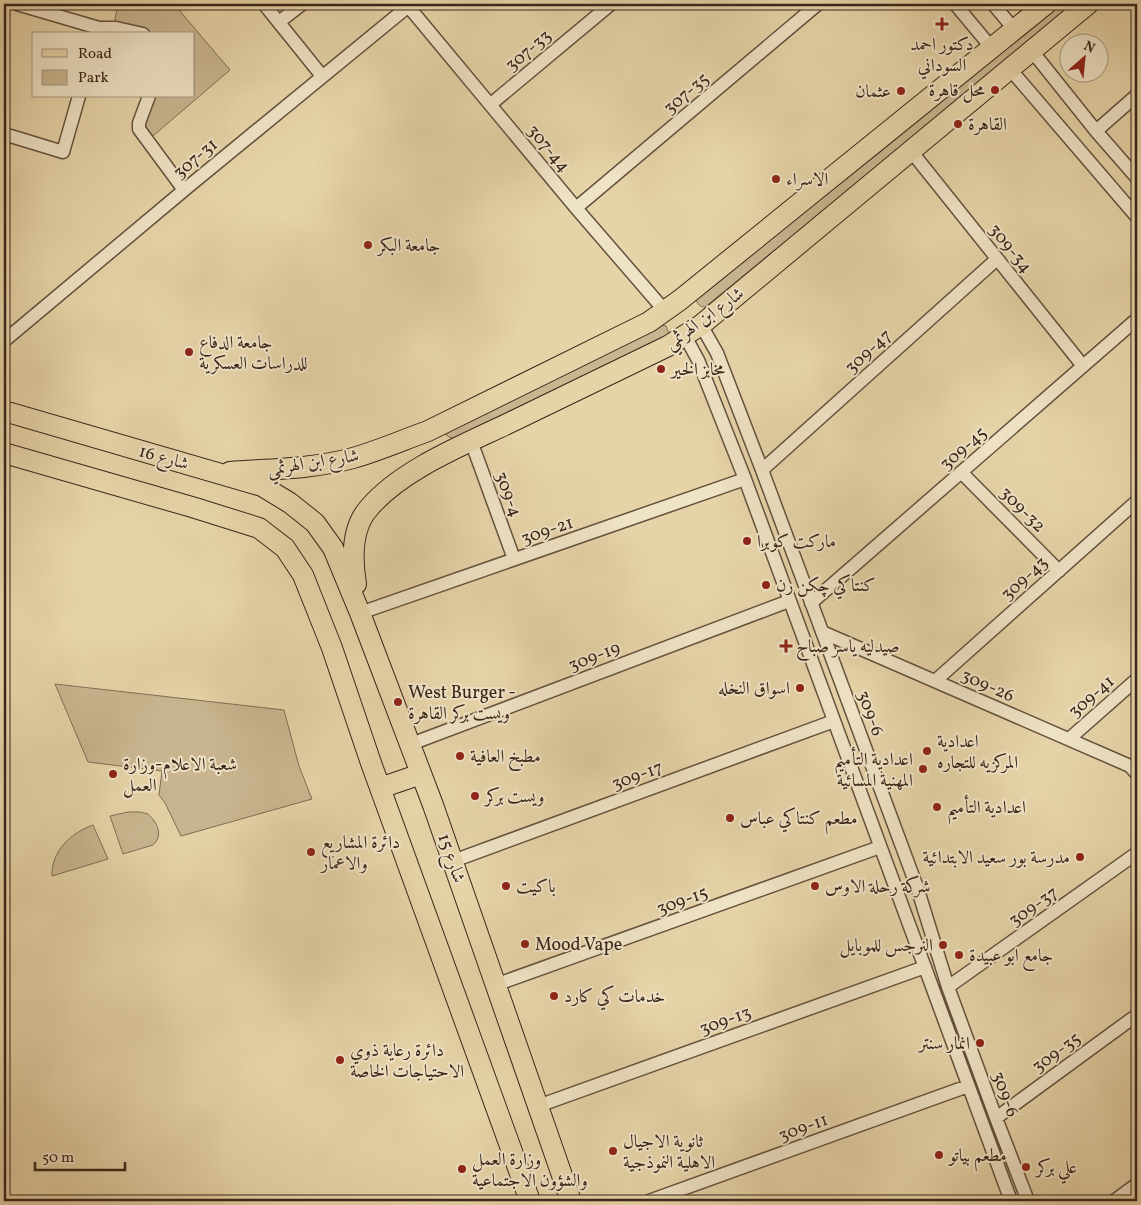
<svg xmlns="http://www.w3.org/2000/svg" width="1141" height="1205" viewBox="0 0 1141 1205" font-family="Vollkorn,Amiri,serif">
	<rect width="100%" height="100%" fill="#e6d4a8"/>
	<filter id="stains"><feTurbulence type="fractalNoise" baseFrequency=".004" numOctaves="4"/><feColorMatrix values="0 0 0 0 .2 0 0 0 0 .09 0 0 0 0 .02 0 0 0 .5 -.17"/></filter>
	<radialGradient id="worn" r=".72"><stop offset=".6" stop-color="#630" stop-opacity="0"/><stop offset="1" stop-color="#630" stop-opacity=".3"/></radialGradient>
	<path fill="#c9b690" stroke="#816e55" d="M 118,4 L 174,4 L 230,70 L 147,141 L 143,136 L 149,96 L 194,96 L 194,34 L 141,34 L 113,29 Z
		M 1061,4 L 1076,4 L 705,307 C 700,307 697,304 696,299 L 889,145 Z
		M 662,325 L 666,326 L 669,334 L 667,338 L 460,437 L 451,438 L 446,435 L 448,430 Z
		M 55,684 L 284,710 L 299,766 L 312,799 L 181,836 L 165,803 L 159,795 L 162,771 L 88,762 Z
		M 128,812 L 140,812 L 148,814 C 157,822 164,835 153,845 L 123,854 L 110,816 Z
		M 93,825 L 108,859 L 52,876 C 51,851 71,833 93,825 Z"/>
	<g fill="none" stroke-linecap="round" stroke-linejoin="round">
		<g stroke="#64513e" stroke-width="15">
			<path id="minor" d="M 17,4 L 99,28 L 98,34
				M 264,4 L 322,76
				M 955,4 L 991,47
				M 993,4 L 1014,29
				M 408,6 L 576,208 L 665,311
				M 279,22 L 302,4
				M 99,28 L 116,28 L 143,34
				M 1032,51 L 1096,131 L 1137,178
				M 1010,69 L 1137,217
				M 149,96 L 139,123 L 139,129 L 184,190
				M 491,104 L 611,4
				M 1096,131 L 1137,95
				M 4,134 L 63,152 L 79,96
				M 911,151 L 1083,366
				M 576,208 L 818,4
				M 701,325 L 717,353 L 762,470 L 917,887 L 948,987 L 996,1118 L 1028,1201
				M 685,336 L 698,360 L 745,479 L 1011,1201
				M 4,341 L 189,186 L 411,4
				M 471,441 L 514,559
				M 762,470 L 997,259
				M 961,472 L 1059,571
				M 811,603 L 1137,319
				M 360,613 L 745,479
				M 822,632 L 1130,766 L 1137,774
				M 935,681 L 1137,501
				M 1069,739 L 1137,679
				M 411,744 L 789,601
				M 453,861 L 834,721
				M 495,985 L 880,847
				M 948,987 L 1137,853
				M 538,1106 L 925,967
				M 996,1118 L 1137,1015
				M 649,1201 L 968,1086
				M 1114,1201 L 1137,1184"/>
		</g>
		<g stroke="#39251a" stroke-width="22">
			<path id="primary" d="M 4,411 L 262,486 L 290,503 L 315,523 L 333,548 L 360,613 L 433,805 L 571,1201
				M 4,453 L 192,507 L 259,528 L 285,548 L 303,575 L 332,648 L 371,763 L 530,1201
				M 230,472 C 271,469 313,469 353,458 C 378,451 403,440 428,431 L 649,322 L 680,300 L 1046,4
				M 356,584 C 352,559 351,528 369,508 C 401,470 463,445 507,424 C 561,398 614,372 668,346 L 701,325 L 1088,4
				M 380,788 L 421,774"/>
		</g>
		<use href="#minor" stroke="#efe3c6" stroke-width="12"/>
		<use href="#primary" stroke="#e6d4a8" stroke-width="20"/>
	</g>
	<g fill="#8f2418" stroke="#efe3c6" stroke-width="2">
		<path d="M939.5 16.5h5v5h5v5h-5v5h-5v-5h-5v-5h5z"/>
		<circle cx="995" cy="90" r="5"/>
		<circle cx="901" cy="91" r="5"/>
		<circle cx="958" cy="124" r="5"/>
		<circle cx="776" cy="179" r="5"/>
		<circle cx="368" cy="245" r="5"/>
		<circle cx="189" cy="352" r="5"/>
		<circle cx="661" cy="369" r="5"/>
		<circle cx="747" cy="541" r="5"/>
		<circle cx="766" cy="585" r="5"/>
		<path d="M783.5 638.5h5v5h5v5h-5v5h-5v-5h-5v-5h5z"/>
		<circle cx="800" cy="688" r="5"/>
		<circle cx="398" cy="702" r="5"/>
		<circle cx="927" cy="751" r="5"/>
		<circle cx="460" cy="756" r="5"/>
		<circle cx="923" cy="769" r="5"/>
		<circle cx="113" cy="774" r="5"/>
		<circle cx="475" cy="796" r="5"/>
		<circle cx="937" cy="807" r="5"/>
		<circle cx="730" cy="818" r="5"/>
		<circle cx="311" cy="852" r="5"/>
		<circle cx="1080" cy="857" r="5"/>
		<circle cx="506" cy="886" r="5"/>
		<circle cx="815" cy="886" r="5"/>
		<circle cx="525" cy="944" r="5"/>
		<circle cx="943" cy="945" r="5"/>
		<circle cx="959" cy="955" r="5"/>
		<circle cx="554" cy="996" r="5"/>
		<circle cx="980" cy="1043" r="5"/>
		<circle cx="340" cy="1060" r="5"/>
		<circle cx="613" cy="1151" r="5"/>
		<circle cx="939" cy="1155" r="5"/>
		<circle cx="1026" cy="1167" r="5"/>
		<circle cx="462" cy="1169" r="5"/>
	</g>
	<g text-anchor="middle" stroke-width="4" stroke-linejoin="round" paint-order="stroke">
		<g font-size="18" fill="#39251a" stroke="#efe3c6" text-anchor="start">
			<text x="942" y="50" text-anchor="middle">دكتور احمد<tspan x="942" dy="21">السوداني</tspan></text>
			<text x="985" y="96" text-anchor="end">محل قاهرة</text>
			<text x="891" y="97" text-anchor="end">عثمان</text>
			<text x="968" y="130">القاهرة</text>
			<text x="786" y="185">اﻻسراء</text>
			<text x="378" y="251">جامعة البكر</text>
			<text x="199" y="348">جامعة الدفاع<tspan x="199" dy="21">للدراسات العسكرية</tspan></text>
			<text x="671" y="375">مخابز الخير</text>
			<text x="757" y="547">ماركت كوبرا</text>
			<text x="776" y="591">كنتاكي چكن رن</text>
			<text x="796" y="652">صيدليه ياسر صباح</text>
			<text x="790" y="694" text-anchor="end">اسواق النخله</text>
			<text x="408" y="698">West Burger -<tspan x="408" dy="21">ويست بركر القاهرة</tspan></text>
			<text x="937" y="747">اعدادية<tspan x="937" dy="21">المركزيه للتجاره</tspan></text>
			<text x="470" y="762">مطبخ العافية</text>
			<text x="913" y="765" text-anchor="end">اعدادية التأميم<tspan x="913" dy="21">المهنية المسائية</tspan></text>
			<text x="123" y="770">شعبة الاعلام-وزارة<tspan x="123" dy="21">العمل</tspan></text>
			<text x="485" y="802">ويست بركر</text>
			<text x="947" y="813">اعدادية التأميم</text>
			<text x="740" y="824">مطعم كنتاكي عباس</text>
			<text x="321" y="848">دائرة المشاريع<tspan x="321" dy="21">والاعمار</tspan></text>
			<text x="1070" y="863" text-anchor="end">مدرسة بور سعيد الابتدائية</text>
			<text x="516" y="892">باكيت</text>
			<text x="825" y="892">شركة رحلة الاوس</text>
			<text x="535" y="950">Mood Vape</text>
			<text x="933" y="951" text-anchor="end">النرجس للموبايل</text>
			<text x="969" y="961">جامع ابو عبيدة</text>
			<text x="564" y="1002">خدمات كي كارد</text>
			<text x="970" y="1049" text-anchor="end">انمار سنتر</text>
			<text x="350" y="1056">دائرة رعاية ذوي<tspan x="350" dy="21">الاحتياجات الخاصة</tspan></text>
			<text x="623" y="1147">ثانوية الاجيال<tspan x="623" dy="21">الاهلية النموذجية</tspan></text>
			<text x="949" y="1161">مطعم بياتو</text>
			<text x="472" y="1165">وزارة العمل<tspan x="472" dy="21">والشؤون الاجتماعية</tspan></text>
			<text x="1036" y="1173">علي بركر</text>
		</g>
		<g font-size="18" fill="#39251a" stroke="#efe3c6">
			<text transform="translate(528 50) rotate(-40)" y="6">307-33</text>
			<text transform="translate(686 93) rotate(-40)" y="6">307-35</text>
			<text transform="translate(549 148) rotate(50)" y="6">307-44</text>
			<text transform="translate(195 158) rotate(-40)" y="6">307-31</text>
			<text transform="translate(1011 248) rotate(51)" y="6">309-34</text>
			<text transform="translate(704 318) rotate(-36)" y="6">شارع ابن الهرثمي</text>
			<text transform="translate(868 351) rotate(-42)" y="6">309-47</text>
			<text transform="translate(963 448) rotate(-41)" y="6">309-45</text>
			<text transform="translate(164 457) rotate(16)" y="6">شارع 16</text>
			<text transform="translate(313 462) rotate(-9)" y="6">شارع ابن الهرثمي</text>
			<text transform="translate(509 494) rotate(70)" y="6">309-4</text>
			<text transform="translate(1023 509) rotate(45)" y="6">309-32</text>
			<text transform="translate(547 530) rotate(-19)" y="6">309-21</text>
			<text transform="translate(1024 578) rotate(-42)" y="6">309-43</text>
			<text transform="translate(594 656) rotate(-21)" y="6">309-19</text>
			<text transform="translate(988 685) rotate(24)" y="6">309-26</text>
			<text transform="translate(1091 696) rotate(-41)" y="6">309-41</text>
			<text transform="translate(871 713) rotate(70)" y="6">309-6</text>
			<text transform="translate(637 775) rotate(-20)" y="6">309-17</text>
			<text transform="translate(452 858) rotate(71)" y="6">شارع 15</text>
			<text transform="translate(682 900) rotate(-20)" y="6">309-15</text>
			<text transform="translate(1033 906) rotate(-35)" y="6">309-37</text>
			<text transform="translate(725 1020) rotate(-20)" y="6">309-13</text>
			<text transform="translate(1056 1052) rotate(-36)" y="6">309-35</text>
			<text transform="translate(1006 1094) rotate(70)" y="6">309-6</text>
			<text transform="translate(803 1127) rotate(-20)" y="6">309-11</text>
		</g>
	</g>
	<rect width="1141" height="1205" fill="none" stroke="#e6d4a8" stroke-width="20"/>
	<rect x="5" y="5" width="1131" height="1195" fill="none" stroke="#39251a" stroke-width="2.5"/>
	<rect x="10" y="10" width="1121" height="1185" fill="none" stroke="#39251a"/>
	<rect x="32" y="32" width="162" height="65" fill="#efe3c6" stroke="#a69781"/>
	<rect x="42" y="49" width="25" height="8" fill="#e6d4a8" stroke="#a69781"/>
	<text x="78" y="58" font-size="15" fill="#39251a">Road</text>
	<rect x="42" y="70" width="25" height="15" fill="#c9b690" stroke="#a69781"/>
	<text x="78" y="82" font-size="15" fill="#39251a">Park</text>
	<g transform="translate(1084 58) rotate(27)"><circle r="24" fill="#efe3c6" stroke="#a69781"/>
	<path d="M0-4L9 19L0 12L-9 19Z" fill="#8f2418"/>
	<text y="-8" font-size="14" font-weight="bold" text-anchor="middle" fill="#39251a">N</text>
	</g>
	<path d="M35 1162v8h90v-8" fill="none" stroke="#39251a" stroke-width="2.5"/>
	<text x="42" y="1162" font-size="15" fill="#39251a" stroke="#efe3c6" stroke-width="4" paint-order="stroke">50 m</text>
	<rect width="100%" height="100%" filter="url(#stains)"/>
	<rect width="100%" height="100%" fill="url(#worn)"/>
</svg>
